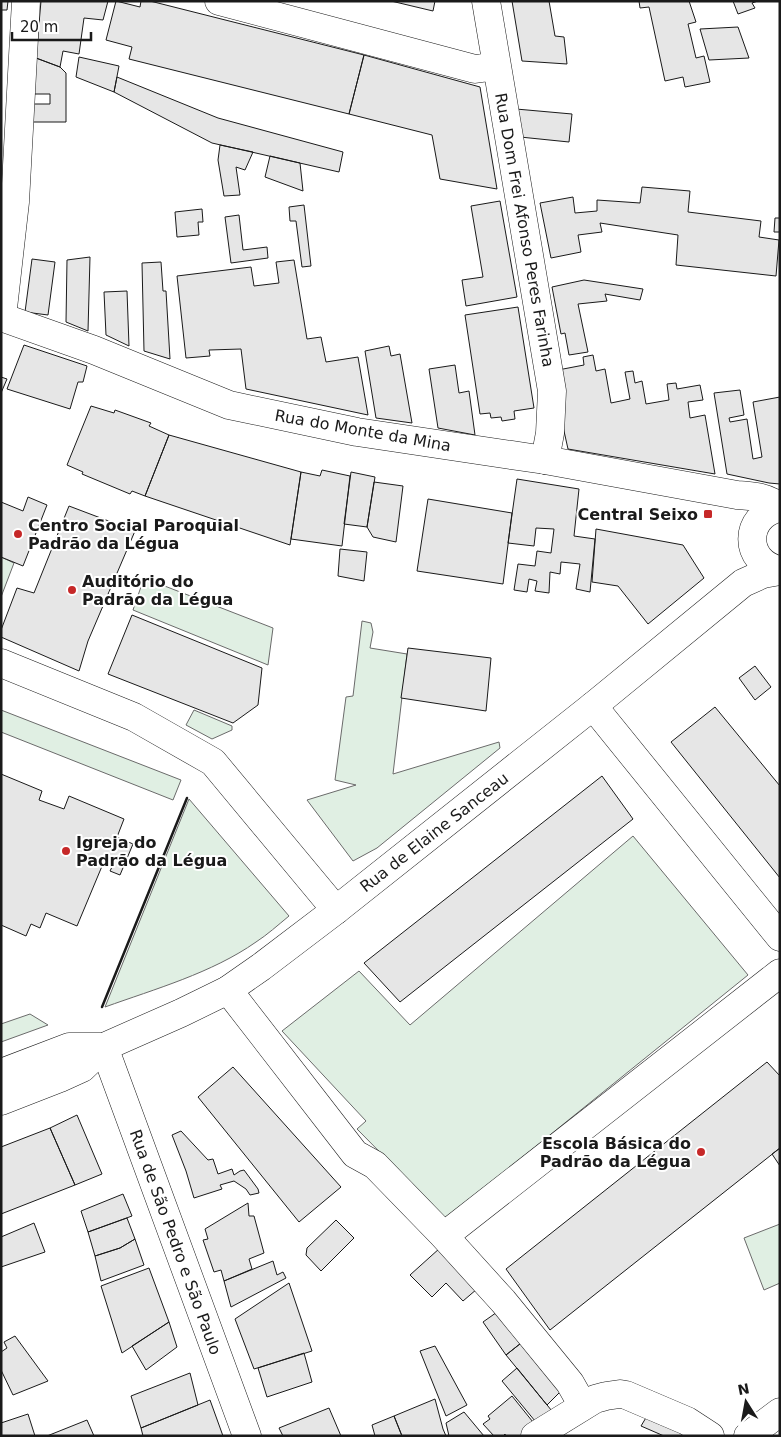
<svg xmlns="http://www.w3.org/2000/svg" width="781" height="1437" viewBox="0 0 781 1437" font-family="'DejaVu Sans',sans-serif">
	<rect width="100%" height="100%" fill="#fff"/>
	<path fill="#e0efe3" stroke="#6a6a6a" d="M 1,557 L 14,563 L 1,597 Z
		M 144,578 L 273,628 L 268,665 L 133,610 Z
		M 362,621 L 371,623 L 373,632 L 370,648 L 407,654 L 393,774 L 499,742 L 500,748 L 377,848 L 353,861 L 307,800 L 356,785 L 335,780 L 346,697 L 353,696 Z
		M 1,710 L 181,780 L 173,800 L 1,732 Z
		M 194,710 L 232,726 L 232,730 L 212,739 L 186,725 Z
		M 189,799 L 289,916 C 278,925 267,935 256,942 C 212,973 155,989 105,1007 Z
		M 633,836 L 748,975 L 446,1219 L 357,1129 L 366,1121 L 282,1031 L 359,971 L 410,1025 Z
		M 30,1014 L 48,1025 L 1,1042 L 1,1024 Z
		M 780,1224 L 780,1283 L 764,1290 L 744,1238 Z"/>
	<path fill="#e6e6e6" stroke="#1a1a1a" d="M 1,1 L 8,1 L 7,10 L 1,10 Z
		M 41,1 L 108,1 L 103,20 L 84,18 L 79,54 L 63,51 L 60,67 L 36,58 Z
		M 116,1 L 140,7 L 141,1 L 150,1 L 364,55 L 349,114 L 129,59 L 132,47 L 106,40 Z
		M 391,1 L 435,1 L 433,11 Z
		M 512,1 L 549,1 L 555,36 L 564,37 L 567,64 L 522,61 Z
		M 639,1 L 689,1 L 696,22 L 688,24 L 696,58 L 704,56 L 710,82 L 685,87 L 683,77 L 665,81 L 649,7 L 640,8 Z
		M 733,1 L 758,1 L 752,3 L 755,8 L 738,14 Z
		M 738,27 L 749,58 L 709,60 L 700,29 Z
		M 364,55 L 480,87 L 497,189 L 440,179 L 432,135 L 349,114 Z
		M 79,57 L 119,66 L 114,92 L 76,77 Z
		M 36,58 L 60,67 L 66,73 L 66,122 L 31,122 L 32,104 L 50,104 L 50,94 L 32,94 Z
		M 117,77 L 218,118 L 343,152 L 339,172 L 212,143 L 114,92 Z
		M 516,109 L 572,114 L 569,142 L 520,137 Z
		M 220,145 L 253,152 L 245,170 L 236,167 L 240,195 L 224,196 L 218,160 Z
		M 270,156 L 300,163 L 303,191 L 265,177 Z
		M 642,187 L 690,191 L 688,212 L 761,221 L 759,237 L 779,240 L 776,276 L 676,265 L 678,235 L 600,223 L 602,232 L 578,235 L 581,252 L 551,258 L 540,203 L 573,197 L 575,213 L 597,211 L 597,200 L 640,203 Z
		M 500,201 L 517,297 L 466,306 L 462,280 L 483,277 L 471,206 Z
		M 304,205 L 311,266 L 302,267 L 296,221 L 290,221 L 289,207 Z
		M 202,209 L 203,222 L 198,222 L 199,235 L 177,237 L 175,212 Z
		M 239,215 L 243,250 L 267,247 L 268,258 L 231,263 L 225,217 Z
		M 775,218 L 780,218 L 780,232 L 774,232 Z
		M 90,257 L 88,331 L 66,322 L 67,260 Z
		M 32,259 L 55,262 L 48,315 L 25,312 Z
		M 294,260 L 307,339 L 321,337 L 326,362 L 358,357 L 368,415 L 246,389 L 241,349 L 209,350 L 210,356 L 186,358 L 177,276 L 251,267 L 254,286 L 279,283 L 276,262 Z
		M 161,262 L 163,291 L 166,291 L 170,359 L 144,351 L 142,263 Z
		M 584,280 L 643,289 L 640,300 L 605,294 L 607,301 L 578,304 L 588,352 L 569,355 L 565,333 L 561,334 L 552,287 Z
		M 127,291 L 129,346 L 106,335 L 104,292 Z
		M 518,307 L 534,408 L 514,411 L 515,419 L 502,421 L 501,417 L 491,418 L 490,413 L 480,414 L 465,315 Z
		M 24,345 L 87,366 L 83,382 L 78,382 L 70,409 L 7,389 Z
		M 389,346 L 391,356 L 400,354 L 412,423 L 376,418 L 365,351 Z
		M 593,355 L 596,371 L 605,369 L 611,403 L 630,399 L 625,372 L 633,371 L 635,383 L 642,381 L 646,404 L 669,400 L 667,384 L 676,383 L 677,389 L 700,385 L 703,400 L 688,402 L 690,418 L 705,415 L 715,474 L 568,449 L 558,404 L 558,370 L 584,365 L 583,357 Z
		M 455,365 L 459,393 L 469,391 L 475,435 L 438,428 L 429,369 Z
		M 1,377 L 7,379 L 1,393 Z
		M 740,390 L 744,415 L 729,418 L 730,422 L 747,419 L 753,459 L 762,457 L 753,402 L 780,397 L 780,484 L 769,483 L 727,474 L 714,393 Z
		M 91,406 L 114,413 L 115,410 L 151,423 L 149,426 L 169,435 L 145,496 L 132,491 L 130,494 L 82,474 L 83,472 L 67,465 Z
		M 169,435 L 301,472 L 290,545 L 145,496 Z
		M 322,470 L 350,476 L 342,546 L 291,539 L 301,472 L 320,476 Z
		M 351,472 L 375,477 L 367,527 L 344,524 Z
		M 517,479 L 579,489 L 574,536 L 595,539 L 590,592 L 576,589 L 580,564 L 561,562 L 560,574 L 550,572 L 549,593 L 535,591 L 537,581 L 529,579 L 527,592 L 514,590 L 518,564 L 535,566 L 537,551 L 551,553 L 554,529 L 536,528 L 534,546 L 508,543 Z
		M 374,482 L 403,486 L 396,542 L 373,537 L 367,527 Z
		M 28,497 L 47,505 L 23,566 L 1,557 L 1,502 L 23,511 Z
		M 428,499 L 512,513 L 503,584 L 417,571 Z
		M 69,506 L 135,531 L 88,641 L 79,671 L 1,637 L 1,630 L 17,588 L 34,593 Z
		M 596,529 L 683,545 L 704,578 L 648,624 L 618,586 L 592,582 Z
		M 340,549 L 367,552 L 364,581 L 338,576 Z
		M 132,615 L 262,668 L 258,705 L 233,723 L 108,674 Z
		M 408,648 L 491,658 L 486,711 L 401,698 Z
		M 755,666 L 771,687 L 755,700 L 739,678 Z
		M 715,707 L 780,786 L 780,878 L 671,742 Z
		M 1,774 L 42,791 L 39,800 L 64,809 L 69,796 L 124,819 L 117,837 L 133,844 L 120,875 L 110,871 L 114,863 L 105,859 L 77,926 L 46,913 L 40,928 L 31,924 L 26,936 L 1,925 Z
		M 602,776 L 633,819 L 400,1002 L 364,963 Z
		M 767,1062 L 780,1076 L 780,1148 L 550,1330 L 506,1269 Z
		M 233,1067 L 341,1187 L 299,1222 L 198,1097 Z
		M 77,1115 L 102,1174 L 75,1185 L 50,1128 Z
		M 50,1128 L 75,1185 L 1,1214 L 1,1147 Z
		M 181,1131 L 208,1160 L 213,1159 L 218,1174 L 232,1169 L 234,1175 L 240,1171 L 244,1170 L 258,1189 L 259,1193 L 250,1195 L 246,1189 L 234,1181 L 220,1185 L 222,1189 L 194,1198 L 186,1171 L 172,1135 Z
		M 780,1148 L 780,1166 L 772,1154 Z
		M 123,1194 L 132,1216 L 88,1232 L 81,1211 Z
		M 248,1203 L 249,1216 L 254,1216 L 264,1253 L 249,1259 L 252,1269 L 224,1281 L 221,1270 L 214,1272 L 203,1240 L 208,1239 L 205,1229 Z
		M 127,1218 L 135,1239 L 120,1248 L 95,1256 L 88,1232 Z
		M 336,1220 L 354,1238 L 321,1271 L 306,1255 L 307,1248 Z
		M 34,1223 L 45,1252 L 1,1267 L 1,1237 Z
		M 135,1239 L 144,1265 L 101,1281 L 95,1256 L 120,1248 Z
		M 440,1248 L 477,1289 L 463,1301 L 446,1283 L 432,1297 L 410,1275 Z
		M 273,1261 L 277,1275 L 283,1272 L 286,1278 L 231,1307 L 224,1281 Z
		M 149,1268 L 169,1322 L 122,1353 L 101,1286 Z
		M 289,1283 L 312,1351 L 254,1369 L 235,1319 Z
		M 500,1310 L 525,1340 L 506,1355 L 483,1322 Z
		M 169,1322 L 177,1347 L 146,1370 L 132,1346 Z
		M 15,1336 L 48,1381 L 13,1395 L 1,1370 L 1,1352 L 7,1348 L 4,1342 Z
		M 521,1343 L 562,1390 L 547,1405 L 506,1355 Z
		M 435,1346 L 467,1405 L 446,1416 L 420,1351 Z
		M 304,1353 L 312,1382 L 267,1397 L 258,1368 Z
		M 517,1368 L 556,1416 L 540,1427 L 502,1381 Z
		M 190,1373 L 198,1405 L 141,1428 L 131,1396 Z
		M 512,1396 L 537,1427 L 523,1436 L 506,1436 L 505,1434 L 503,1436 L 494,1436 L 483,1424 L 490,1419 L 488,1416 Z
		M 435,1399 L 443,1429 L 446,1436 L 402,1436 L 394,1416 Z
		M 210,1400 L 223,1436 L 143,1436 L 141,1428 Z
		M 329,1408 L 341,1436 L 283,1436 L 279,1428 Z
		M 464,1412 L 484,1436 L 449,1436 L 446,1423 Z
		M 28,1414 L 35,1436 L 1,1436 L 1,1423 Z
		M 394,1416 L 402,1436 L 375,1436 L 372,1425 Z
		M 647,1416 L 685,1433 L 683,1436 L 664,1436 L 641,1426 Z
		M 87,1420 L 94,1436 L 47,1436 Z"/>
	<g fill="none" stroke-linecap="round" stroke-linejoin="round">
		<g stroke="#1a1a1a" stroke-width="29">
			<path id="minor" d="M 219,1 L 475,69 L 497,66
				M 486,1 L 552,391 L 550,433 L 545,460
				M 2,317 L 15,202 L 26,1
				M 1,663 L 134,717 L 213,762 L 336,910
				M 593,706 L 780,937
				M 228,990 L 355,1154 L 375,1165 L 444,1236 L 503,1301 L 570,1383 L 583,1406
				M 104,1047 L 247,1436
				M 444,1236 L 780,973
				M 535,1436 L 595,1399 L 606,1396 L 620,1394 L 626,1395 L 687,1421 L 710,1436
				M 748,1436 L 780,1412"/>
		</g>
		<g stroke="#1a1a1a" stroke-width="29">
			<path id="major" d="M 1,317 L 94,350 L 229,405 L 357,432 L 545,460 L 737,495 C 755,496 764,497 780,506
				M 780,508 C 743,515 743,563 780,570
				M 1,1073 L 69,1047 L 104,1047
				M 1,1101 L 60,1078 L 82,1068 L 104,1047 L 181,1013 L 228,990 L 261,967 L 336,910 L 593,706 L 743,583 L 763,574 L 780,571"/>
		</g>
		<use href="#minor" stroke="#fff" stroke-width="28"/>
		<use href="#major" stroke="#fff" stroke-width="28"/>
		<path stroke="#1a1a1a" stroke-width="2.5" d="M 102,1007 L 187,798"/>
	</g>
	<g fill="#c62828" stroke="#fff" stroke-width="2">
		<rect x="703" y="509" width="10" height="10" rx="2.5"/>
		<circle cx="18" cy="534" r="5"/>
		<circle cx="72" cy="590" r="5"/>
		<circle cx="66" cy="851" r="5"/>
		<circle cx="701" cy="1152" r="5"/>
	</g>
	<g text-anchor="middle" stroke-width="4" stroke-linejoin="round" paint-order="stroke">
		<g font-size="16" fill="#1a1a1a" stroke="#fff">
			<text transform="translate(525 230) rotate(80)" y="6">Rua Dom Frei Afonso Peres Farinha</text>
			<text transform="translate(363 430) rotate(10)" y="6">Rua do Monte da Mina</text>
			<text transform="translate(434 832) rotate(-38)" y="6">Rua de Elaine Sanceau</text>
			<text transform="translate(176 1242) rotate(70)" y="6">Rua de São Pedro e São Paulo</text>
		</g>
		<g font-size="16" font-weight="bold" fill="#1a1a1a" stroke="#fff" text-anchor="start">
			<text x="698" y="520" text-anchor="end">Central Seixo</text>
			<text x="28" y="531">Centro Social Paroquial<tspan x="28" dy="18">Padrão da Légua</tspan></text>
			<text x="82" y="587">Auditório do<tspan x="82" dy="18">Padrão da Légua</tspan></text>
			<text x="76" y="848">Igreja do<tspan x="76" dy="18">Padrão da Légua</tspan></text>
			<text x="691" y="1149" text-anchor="end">Escola Básica do<tspan x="691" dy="18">Padrão da Légua</tspan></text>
		</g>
	</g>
	<rect width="781" height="1437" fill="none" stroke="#1a1a1a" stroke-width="5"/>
	<g transform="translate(746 1402) rotate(349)" stroke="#ffffff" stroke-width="4" paint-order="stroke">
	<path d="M0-4L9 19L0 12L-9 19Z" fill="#1a1a1a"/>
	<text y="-8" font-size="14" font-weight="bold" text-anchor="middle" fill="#1a1a1a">N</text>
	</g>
	<path d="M12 32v8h79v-8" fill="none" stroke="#1a1a1a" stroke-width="2.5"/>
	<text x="20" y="32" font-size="15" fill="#1a1a1a" stroke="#ffffff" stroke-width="4" paint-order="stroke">20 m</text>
</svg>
